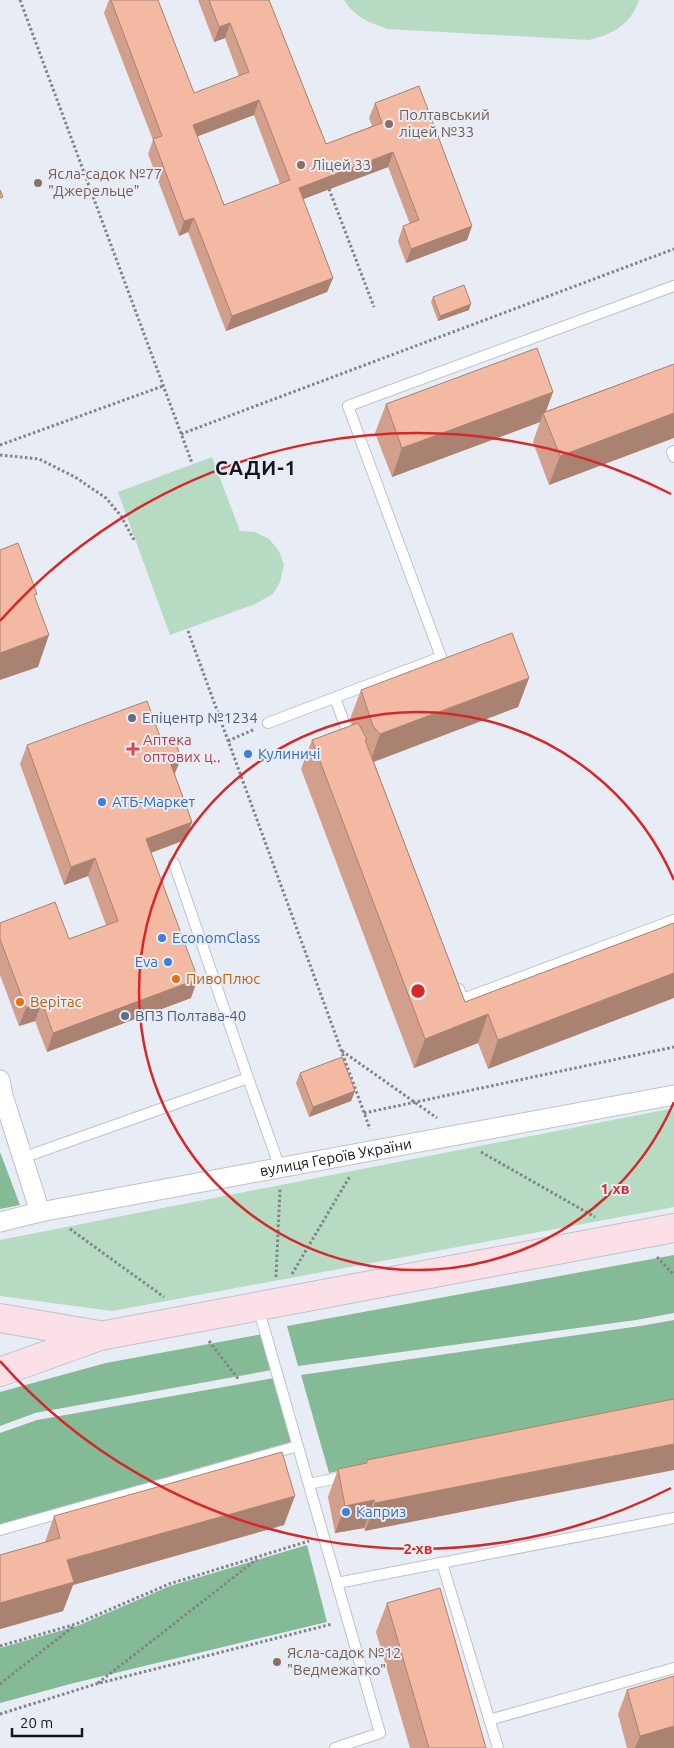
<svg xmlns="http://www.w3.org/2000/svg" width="674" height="1748" viewBox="0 0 674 1748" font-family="Ubuntu,sans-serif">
	<rect width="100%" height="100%" fill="#e7ecf5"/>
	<path fill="#b6dac2" d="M 344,0 L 639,0 C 631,24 612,35 589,40 L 388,29 C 368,22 356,18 344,0 Z
		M 212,457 L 240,531 L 255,532 L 269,539 L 279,551 L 284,565 L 280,582 L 273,594 L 255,604 L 170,635 L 118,492 Z
		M 674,1108 L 674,1207 L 112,1311 L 0,1296 L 0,1240 Z"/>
	<path fill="#85ba97" d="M 0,1152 L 20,1205 L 0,1209 Z
		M 674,1255 L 674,1313 L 636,1320 L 298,1366 L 287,1326 Z
		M 674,1320 L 674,1404 L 329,1473 L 301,1375 L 640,1326 Z
		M 263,1334 L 272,1370 L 35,1413 L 0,1426 L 0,1392 L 106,1363 Z
		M 274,1378 L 291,1442 L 0,1525 L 0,1433 L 37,1420 Z
		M 307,1545 L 327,1622 L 74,1683 L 0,1703 L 0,1648 L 77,1626 L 170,1586 Z"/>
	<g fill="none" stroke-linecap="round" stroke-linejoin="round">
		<g stroke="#bdc3cc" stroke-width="12">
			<path id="lane" d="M 674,451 L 672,452 L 674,457
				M 335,698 L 350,739
				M 268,723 L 441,657 L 348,406 L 674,286
				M 174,863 L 248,1078 L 280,1168
				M 459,989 L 463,999 L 674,920
				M 22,1158 L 248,1078
				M 258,1307 L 380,1733 L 335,1748
				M 309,1484 L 347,1476
				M 0,1530 L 298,1446
				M 442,1563 L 498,1748
				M 337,1583 L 674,1518
				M 489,1720 L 674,1668"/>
		</g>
		<g stroke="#bdc3cc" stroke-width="21">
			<g id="street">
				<path d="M 0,1080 L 3,1096 L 40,1212"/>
				<path id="s1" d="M 0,1222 L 40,1212 L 674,1095"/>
			</g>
		</g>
		<g stroke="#bdc3cc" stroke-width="30">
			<path id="secondary" d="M 0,1318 L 99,1335
				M 0,1372 L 100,1336 L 674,1228"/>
		</g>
		<path stroke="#81848a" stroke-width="3" stroke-dasharray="2.5 2.5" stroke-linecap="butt" d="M 20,0 L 192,463
			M 329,189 L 374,307
			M 181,434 L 674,249
			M 0,445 L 163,386
			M 0,455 L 39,459 L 75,477 L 106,498 L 121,516 L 134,540
			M 188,631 L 370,1129
			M 228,741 L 255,729
			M 342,1051 L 437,1118
			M 364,1113 L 674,1047
			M 481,1152 L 595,1217
			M 70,1229 L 164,1297
			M 657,1257 L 674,1275
			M 292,1274 L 350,1176
			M 276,1277 L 280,1189
			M 209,1341 L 239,1380
			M 0,1646 L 76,1624 L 169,1584 L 309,1541
			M 98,1683 L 257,1559
			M 0,1684 L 74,1626
			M 0,1714 L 96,1684 L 332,1624"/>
		<use href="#lane" stroke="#fff" stroke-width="10"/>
		<use href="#street" stroke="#fff" stroke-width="19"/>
		<use href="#secondary" stroke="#fbe0e8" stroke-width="28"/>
	</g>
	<path fill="#d19f8b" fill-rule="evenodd" d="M 109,0 L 158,0 L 194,93 L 239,76 L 225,38 L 214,42 L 198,0 L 269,0 L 326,144 L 372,126 L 369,118 L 375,103 L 472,226 L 467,240 L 406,263 L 398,241 L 403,226 L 410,224 L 388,167 L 303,199 L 333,278 L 327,292 L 226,331 L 188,232 L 179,236 L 148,154 L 153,140 L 104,13 ZM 254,115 L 280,184 L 224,205 L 197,136 Z
		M 433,297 L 469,310 L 438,321 L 431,302 Z
		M 674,364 L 549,485 L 533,442 L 540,422 L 392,477 L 375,433 L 386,404 L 553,392 L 546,411 Z
		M 529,678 L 518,707 L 374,762 L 465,1002 L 674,923 L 488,1069 L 478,1043 L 414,1068 L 301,769 L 312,740 L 352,725 L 350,719 L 361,690 Z
		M 27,745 L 175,775 L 192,822 L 185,840 L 151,853 L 191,998 L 47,1052 L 35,1021 L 19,1026 L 0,975 L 0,923 L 69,939 L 106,925 L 88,876 L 64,885 L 20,764 Z
		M 300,1073 L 355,1091 L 351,1101 L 309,1117 L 296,1083 Z
		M 674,1399 L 365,1531 L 364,1528 L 335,1533 L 328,1497 L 338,1469 L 365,1463 L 367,1460 Z
		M 54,1516 L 284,1525 L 73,1585 L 63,1611 L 0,1629 L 0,1555 L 45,1542 Z
		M 387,1603 L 486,1748 L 410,1748 L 376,1632 Z
		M 627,1690 L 674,1748 L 627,1748 L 618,1714 Z"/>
	<path fill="#aa8271" d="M 230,23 L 225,38 L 214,42 L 219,27 Z
		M 259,100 L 254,115 L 188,140 L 193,125 Z
		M 393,152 L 388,167 L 293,203 L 299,188 Z
		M 194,218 L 188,232 L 179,236 L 184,221 Z
		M 472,226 L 467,240 L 406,263 L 411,249 Z
		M 333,278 L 327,292 L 226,331 L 232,316 Z
		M 471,304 L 469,310 L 438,321 L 440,316 Z
		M 553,392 L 544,416 L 543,413 L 540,422 L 392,477 L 402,448 Z
		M 674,413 L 674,438 L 549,485 L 560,456 Z
		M 49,635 L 38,667 L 0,680 L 0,653 Z
		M 529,678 L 518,707 L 370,763 L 380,734 Z
		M 181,758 L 174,776 L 170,762 Z
		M 192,822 L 185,840 L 139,857 L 146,839 Z
		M 95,858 L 88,876 L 64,885 L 71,867 Z
		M 674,973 L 674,998 L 488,1069 L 498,1040 Z
		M 198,979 L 191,998 L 47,1052 L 53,1033 Z
		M 42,1002 L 35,1021 L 19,1026 L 26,1008 Z
		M 488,1014 L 478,1043 L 414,1068 L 425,1039 Z
		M 355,1091 L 351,1101 L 309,1117 L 313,1107 Z
		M 674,1444 L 674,1470 L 365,1531 L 375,1503 Z
		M 295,1496 L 284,1525 L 73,1585 L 63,1611 L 0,1629 L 0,1603 L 67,1560 Z
		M 374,1500 L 364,1528 L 335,1533 L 345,1506 Z
		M 674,1726 L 674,1748 L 635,1748 L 640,1736 Z"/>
	<path fill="#f3b9a2" stroke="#aa8271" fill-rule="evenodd" d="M 111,0 L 158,0 L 194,93 L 249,72 L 230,23 L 219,27 L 209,0 L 269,0 L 326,144 L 382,123 L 375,103 L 419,86 L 472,226 L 411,249 L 403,226 L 419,220 L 393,152 L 299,188 L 333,278 L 232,316 L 194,218 L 184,221 L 153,139 L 162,136 ZM 259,100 L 290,180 L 224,205 L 193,125 Z
		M 0,190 L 3,197 L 0,198 Z
		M 464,285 L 471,304 L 440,316 L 433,297 Z
		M 537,348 L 553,392 L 402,448 L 386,404 Z
		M 674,364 L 674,413 L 560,456 L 543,413 Z
		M 18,543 L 37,594 L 34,595 L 49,635 L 0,653 L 0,550 Z
		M 512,633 L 529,678 L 380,734 L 373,726 L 361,690 Z
		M 147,701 L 162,742 L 174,738 L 177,747 L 181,758 L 170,762 L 192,822 L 146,839 L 198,979 L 53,1033 L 42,1002 L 26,1008 L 0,939 L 0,923 L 55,902 L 69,939 L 118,921 L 95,858 L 71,867 L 27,745 Z
		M 358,723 L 367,739 L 365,740 L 465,1002 L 674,923 L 674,973 L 498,1040 L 488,1014 L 425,1039 L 312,740 Z
		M 342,1057 L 355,1091 L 313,1107 L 300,1073 Z
		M 674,1399 L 674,1444 L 375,1503 L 374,1500 L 345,1506 L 338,1469 L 367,1463 L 367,1460 Z
		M 282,1452 L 295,1496 L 67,1560 L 74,1582 L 0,1603 L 0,1555 L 60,1538 L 54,1516 Z
		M 440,1588 L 486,1748 L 429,1748 L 387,1603 Z
		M 674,1676 L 674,1726 L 640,1736 L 627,1690 Z"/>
	<g fill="none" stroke="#d62828" stroke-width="2.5">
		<path d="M674 1102A279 279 0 1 1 674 880"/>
		<path d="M671 1488A558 558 0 0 1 0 1361M0 621A558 558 0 0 1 671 494"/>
	</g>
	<g fill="#8d6e63" stroke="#e7ecf5" stroke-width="2">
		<circle cx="389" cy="124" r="5"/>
		<circle cx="301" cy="165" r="5"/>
		<circle cx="38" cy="183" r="5"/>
		<circle cx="277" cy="1662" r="5"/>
	</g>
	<g fill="#5c6f8a" stroke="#e7ecf5" stroke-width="2">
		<circle cx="132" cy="718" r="5"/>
		<circle cx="125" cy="1016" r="5"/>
	</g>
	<path fill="#e0444e" stroke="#e7ecf5" stroke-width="2" d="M130.5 741.5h5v5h5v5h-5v5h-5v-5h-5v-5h5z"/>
	<g fill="#3f7fe0" stroke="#e7ecf5" stroke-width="2">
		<circle cx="248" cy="754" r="5"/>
		<circle cx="102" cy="802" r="5"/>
		<circle cx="162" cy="938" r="5"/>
		<circle cx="168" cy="962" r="5"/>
		<circle cx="346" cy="1512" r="5"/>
	</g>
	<g fill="#e8710a" stroke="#e7ecf5" stroke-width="2">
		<circle cx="176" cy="979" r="5"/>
		<circle cx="20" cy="1002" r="5"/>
	</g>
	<g text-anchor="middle" stroke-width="4" stroke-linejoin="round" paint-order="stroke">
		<g font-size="15" fill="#785e54" stroke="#e7ecf5" text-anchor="start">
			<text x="399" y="120">Полтавський<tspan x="399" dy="17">ліцей №33</tspan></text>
			<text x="311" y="170">Ліцей 33</text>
			<text x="48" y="179">Ясла-садок №77<tspan x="48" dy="17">"Джерельце"</tspan></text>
			<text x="287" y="1658">Ясла-садок №12<tspan x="287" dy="17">"Ведмежатко"</tspan></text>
		</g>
		<g font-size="15" fill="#4e5e75" stroke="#e7ecf5" text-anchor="start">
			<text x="142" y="723">Епіцентр №1234</text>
			<text x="135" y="1021">ВПЗ Полтава-40</text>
		</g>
		<g font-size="15" fill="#be3a42" stroke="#e7ecf5" text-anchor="start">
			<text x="143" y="745">Аптека<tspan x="143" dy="17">оптових ц‥</tspan></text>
		</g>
		<g font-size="15" fill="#366cbe" stroke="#e7ecf5" text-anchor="start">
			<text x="258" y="759">Кулиничі</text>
			<text x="112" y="807">АТБ-Маркет</text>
			<text x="172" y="943">EconomClass</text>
			<text x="158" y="967" text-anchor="end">Eva</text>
			<text x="356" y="1517">Каприз</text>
		</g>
		<g font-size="15" fill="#c56008" stroke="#e7ecf5" text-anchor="start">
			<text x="186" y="984">ПивоПлюс</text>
			<text x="30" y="1007">Верітас</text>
		</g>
		<g font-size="15" fill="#141619" stroke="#e7ecf5">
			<text dy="5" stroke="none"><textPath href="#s1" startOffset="342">вулиця Героїв України</textPath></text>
		</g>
		<g font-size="20" font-weight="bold" letter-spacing="1" fill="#141619" stroke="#e7ecf5">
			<text x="256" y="475">САДИ-1</text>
		</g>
	</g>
	<circle cx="418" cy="991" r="8" fill="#d62828" stroke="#e7ecf5" stroke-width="2.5"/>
	<g font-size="15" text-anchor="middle" font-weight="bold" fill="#d62828" stroke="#e7ecf5" stroke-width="4" stroke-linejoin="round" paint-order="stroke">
		<text x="615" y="1194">1 хв</text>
		<text x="418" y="1554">2 хв</text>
	</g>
	<path d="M12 1728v8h70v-8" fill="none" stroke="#141619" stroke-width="2.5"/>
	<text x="20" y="1728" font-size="15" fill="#141619" stroke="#e7ecf5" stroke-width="4" paint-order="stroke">20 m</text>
</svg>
